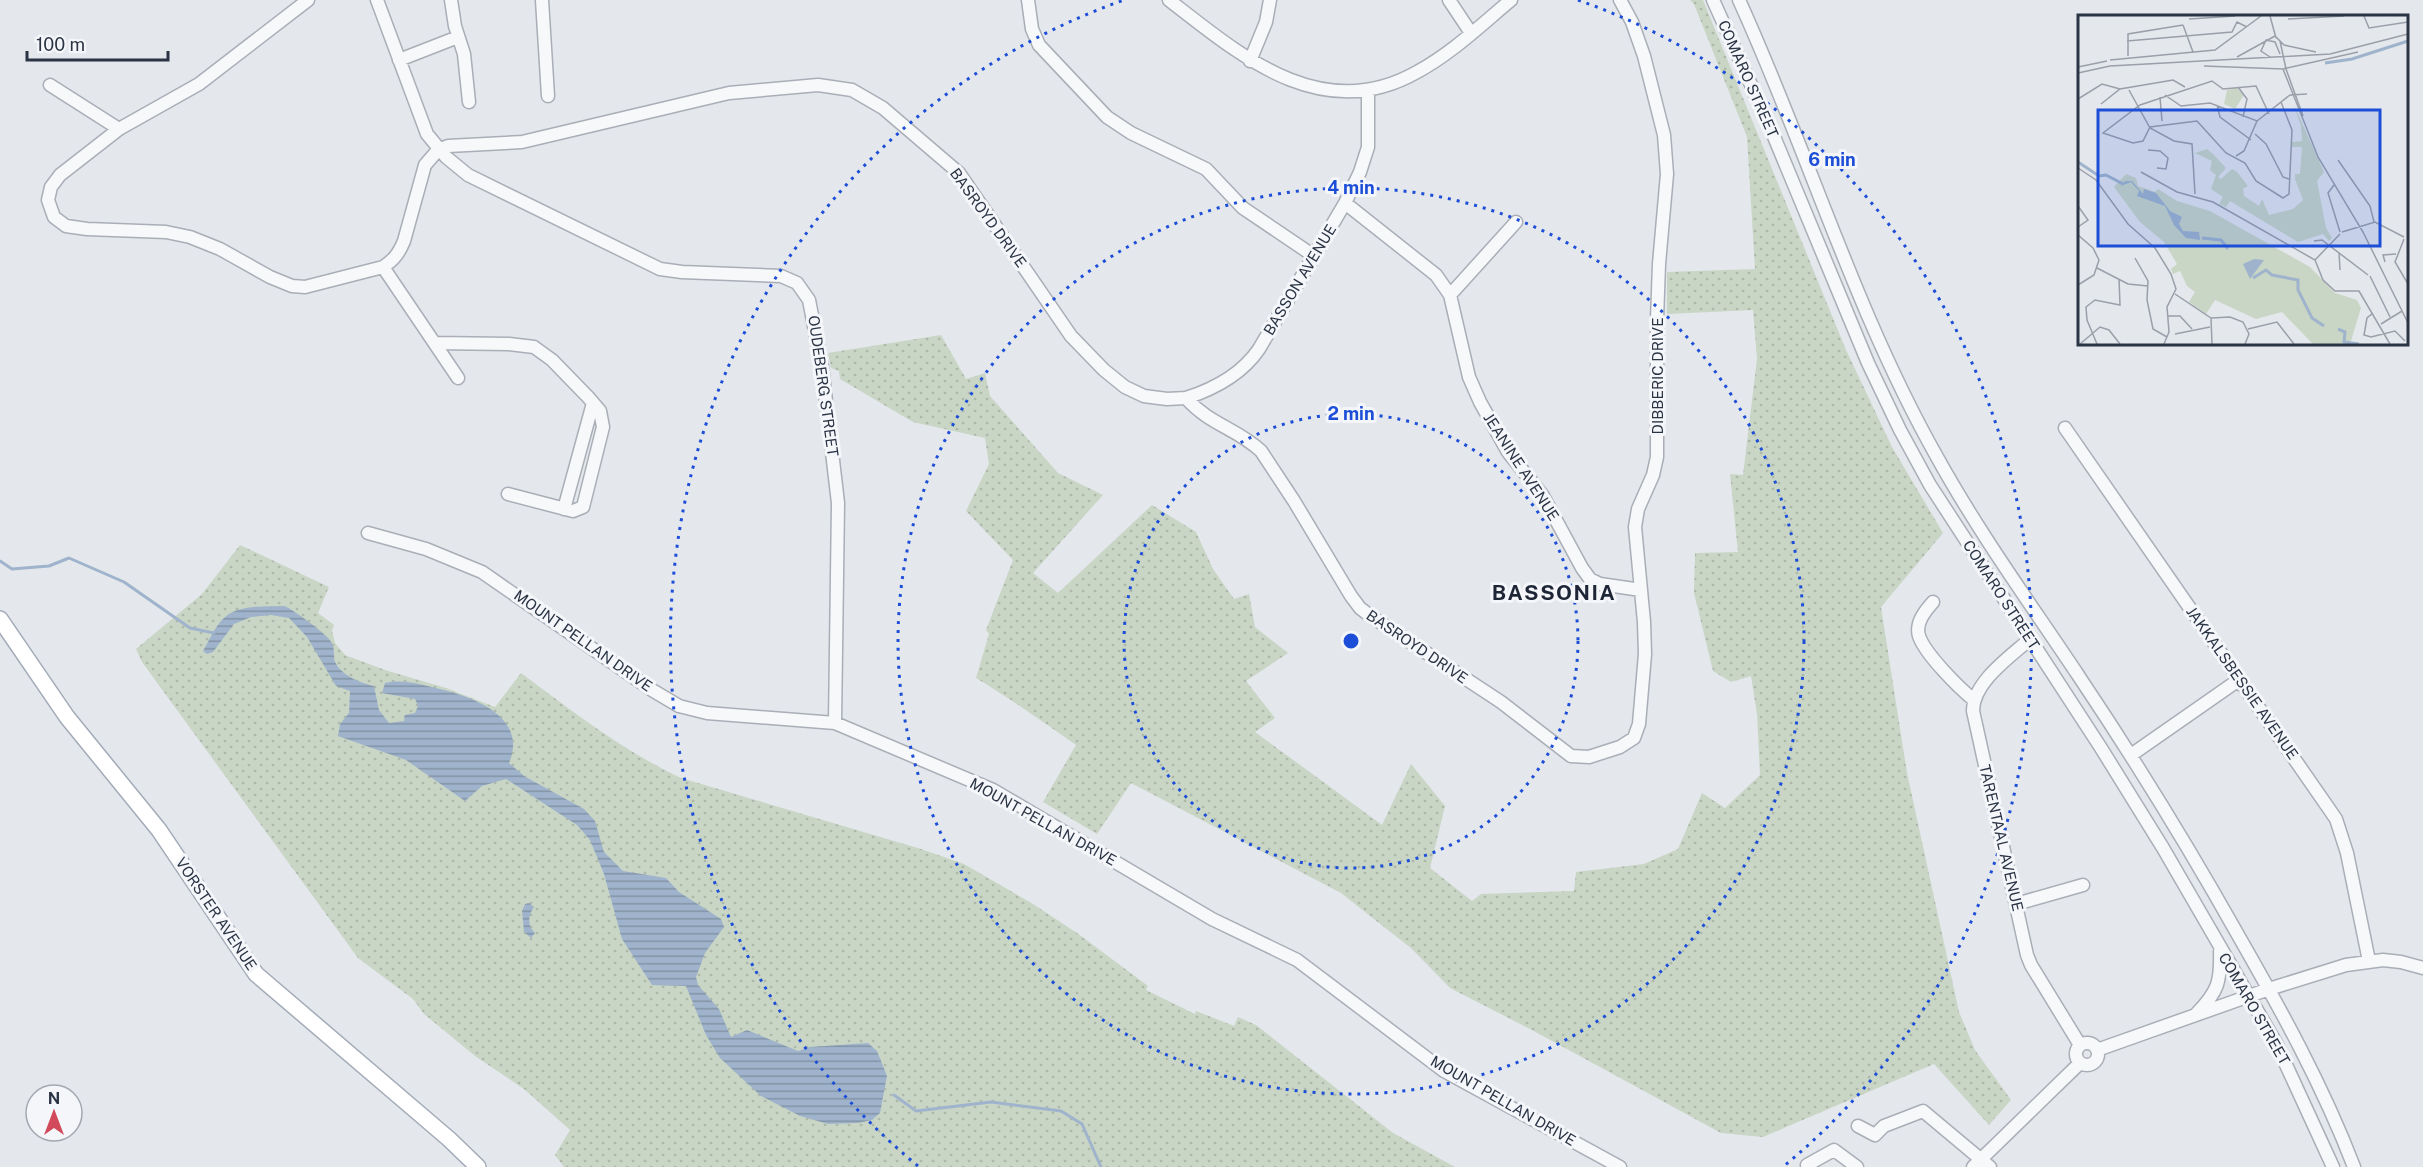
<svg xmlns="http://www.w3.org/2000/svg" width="2423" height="1167" viewBox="0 0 2423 1167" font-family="'Public Sans',sans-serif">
	<defs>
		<pattern id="green-dots" width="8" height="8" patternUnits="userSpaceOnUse" patternTransform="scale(1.5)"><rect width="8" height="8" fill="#c9d6c5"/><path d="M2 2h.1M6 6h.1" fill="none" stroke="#adb8ab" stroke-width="1.8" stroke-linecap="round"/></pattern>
		<pattern id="water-rules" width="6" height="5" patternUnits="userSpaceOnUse" patternTransform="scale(1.5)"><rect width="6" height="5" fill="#9fb4cc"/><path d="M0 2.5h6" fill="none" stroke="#8293a7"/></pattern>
	</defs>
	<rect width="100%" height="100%" fill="#e4e7ec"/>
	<path fill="url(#green-dots)" d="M 1690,0 L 1703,0 L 1846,350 L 1892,447 L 1943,533 L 1881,607 L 1907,773 L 1959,1012 L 1975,1050 L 2011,1100 L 1989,1125 L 1934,1064 L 1763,1137 L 1721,1133 L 1532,1030 L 1450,988 L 1412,949 L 1341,893 L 1131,783 L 1097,834 L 1043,802 L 1076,745 C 1043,722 1011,699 976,678 L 989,634 L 986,630 L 1013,560 L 966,511 L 989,464 L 985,438 L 913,422 L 840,379 L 839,371 L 831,368 L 828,353 L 941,335 L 966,379 L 985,373 L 990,396 L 1058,473 L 1103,495 L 1033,573 L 1058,593 L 1152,505 L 1196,532 L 1213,569 L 1234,599 L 1249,594 L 1255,627 L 1288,653 L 1246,681 L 1275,718 L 1255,732 L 1382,825 L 1411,764 L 1445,806 L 1430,868 L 1472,901 L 1481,894 L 1574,891 L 1576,872 L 1644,864 L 1678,849 L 1702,793 L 1725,808 L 1760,775 L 1757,714 L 1751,676 L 1731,682 L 1713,671 L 1694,593 L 1695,553 L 1738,552 L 1730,474 L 1743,475 L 1757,359 L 1753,310 L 1667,314 L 1667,272 L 1755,269 L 1747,137 L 1694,4 Z
		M 240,545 L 329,587 L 318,613 L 334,625 L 332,631 L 335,643 L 345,655 L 385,670 L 446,688 L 495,707 L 521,673 C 572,711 623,751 681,778 L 921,849 L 964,864 L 1033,904 L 1077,933 L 1148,986 L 1146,990 L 1195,1014 L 1196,1011 L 1234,1026 L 1238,1017 L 1256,1025 L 1393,1133 L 1455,1167 L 564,1167 L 555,1155 L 570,1130 L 524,1089 L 475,1056 L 424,1014 L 413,999 L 358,958 L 142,662 L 136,649 L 202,594 Z"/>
	<path fill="url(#water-rules)" d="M 284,606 C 293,609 328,635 332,643 C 335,649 333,656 335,662 C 342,676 361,683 374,686 L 379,710 L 389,723 L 404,721 L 405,715 L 415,713 L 418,706 L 415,699 L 382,693 L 385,683 C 403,679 418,684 436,688 C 471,696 529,716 509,763 L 524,776 L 584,809 L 595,821 L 604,852 L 623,871 L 666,878 L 679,892 L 721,919 L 724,927 L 705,953 L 696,977 L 698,985 L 719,1009 L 731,1037 L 747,1030 L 798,1051 L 810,1047 L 868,1043 L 877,1051 L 887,1076 L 880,1113 L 872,1120 L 858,1123 L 828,1124 L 800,1116 L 761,1096 L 720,1058 L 706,1035 L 686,986 L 652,985 L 622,939 L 604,874 L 590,840 L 577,825 L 506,779 L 482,786 L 465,801 L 406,760 L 338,736 L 340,724 L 349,713 L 350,691 L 336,686 L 307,637 L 289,618 L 271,615 L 251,617 L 234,624 L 213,652 L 207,654 L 203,651 C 209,641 215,626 224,618 C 239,604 266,607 284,606 Z
		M 529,903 L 534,907 C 528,915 527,926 535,933 L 531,938 L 524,932 L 522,911 L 525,904 Z"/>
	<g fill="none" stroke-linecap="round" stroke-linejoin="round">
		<path stroke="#9fb4cc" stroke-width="3" d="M 0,561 L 12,569 L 49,566 L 69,558 L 124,582 L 190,628 L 214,633
			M 894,1095 L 916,1111 L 991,1102 L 1061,1111 L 1082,1124 L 1101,1167"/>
		<g stroke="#a9aeb7" stroke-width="15">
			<path id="minor" d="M 308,0 L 199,84 L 119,129 L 60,175 L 51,187 L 48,200 L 54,217 L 66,226 L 87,229 L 166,232 L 190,237 L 220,249 L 270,277 L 292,286 L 305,287 L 383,267 C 394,260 399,253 404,241 L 425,165 L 438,150 L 448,146 L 522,142 L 729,93 L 818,85 L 852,90 L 883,108 L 959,173 L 1071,336 L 1104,370 L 1125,387 L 1144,396 L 1167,399 L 1186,398 C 1210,425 1236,428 1261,451 L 1294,501 L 1351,596 L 1360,608 L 1369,615 L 1501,702 L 1571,756 L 1589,757 L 1620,747 L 1634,738 L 1639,724 L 1645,654 L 1644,622 L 1635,527 L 1638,509 L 1653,475 L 1657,457 L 1657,319 L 1659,264 L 1667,174 L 1664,135 L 1644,56 L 1632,22 L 1620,0
				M 377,0 L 427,134 L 446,157 L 468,175 L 660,269 L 682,272 L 781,276 L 797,283 L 809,300 L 822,367 L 838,503 L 835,723
				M 451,0 L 455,26 L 464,54 L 469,102
				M 542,0 L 548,96
				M 1028,0 L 1032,29 L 1039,45 L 1107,117 L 1131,133 L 1206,169 L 1243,208 L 1314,256
				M 1169,0 C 1241,56 1322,126 1417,72 C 1452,53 1481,25 1511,0
				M 1449,0 L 1471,33
				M 1713,0 L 1770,127 L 1868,363 L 1900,430 L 1930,485 L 2101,748 L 2163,848 L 2276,1043 L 2333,1167
				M 1739,0 C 1808,151 1855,312 1937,457 C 1979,533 2030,603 2078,675 C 2135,760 2188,846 2238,935 C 2281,1010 2323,1086 2354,1167
				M 399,60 L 458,37
				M 1250,61 L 1266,22 L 1270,0
				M 50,85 L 119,129
				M 1345,203 L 1436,275 L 1450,295 L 1469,377 L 1480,402 L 1508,452 L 1543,496 L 1582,568 L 1590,579 L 1600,584 L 1641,590
				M 383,267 L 458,378
				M 1450,295 L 1516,222
				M 435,343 L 509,344 L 534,347 L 552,360 L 588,397 L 600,411 L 603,427 L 583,507 L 573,511 L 508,494
				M 1186,398 C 1214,389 1242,374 1259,349 L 1345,203 L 1360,172 L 1368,147 L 1368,91
				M 2065,428 L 2336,819 L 2347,853 L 2369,961
				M 564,509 L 593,403
				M 368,533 L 426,549 L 482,572 L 652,690 L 679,706 L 707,713 L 835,723 L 993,790 L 1212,919 L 1297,960 L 1444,1071 L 1620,1167
				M 1933,602 C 1925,611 1915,623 1919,636 C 1925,654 1959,688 1974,700
				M 2030,639 C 2010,657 1973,682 1973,711 L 2027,955 L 2031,965 L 2080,1045
				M 2131,755 L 2240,679
				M 2016,904 L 2083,885
				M 2197,1013 C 2218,992 2221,981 2220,951
				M2076 1054a11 11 0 1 1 22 0a11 11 0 1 1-22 0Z
				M 2097,1050 L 2269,989 L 2346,965 L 2383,960 L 2401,962 L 2423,968
				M 1858,1126 L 1875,1135 L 1884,1126 L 1923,1111 L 1990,1167
				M 1807,1165 L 1834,1150 L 1857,1167
				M 1973,1167 L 2080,1063"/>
		</g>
		<g stroke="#a3abb8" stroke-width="18">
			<path id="major" d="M 0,619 L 67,717 L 159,830 L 256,974 L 449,1139 L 478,1167"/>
		</g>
		<use href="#minor" stroke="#f7f8fa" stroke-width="12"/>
		<use href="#major" stroke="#fff" stroke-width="15"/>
	</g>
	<g fill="none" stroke="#1d4ed8" stroke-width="3" stroke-dasharray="3 6">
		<circle cx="1351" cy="641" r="227"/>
		<circle cx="1351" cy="641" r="453"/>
		<path d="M918 1166A680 680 0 0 1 1124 0M1578 0A680 680 0 0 1 1784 1166"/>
	</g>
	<g text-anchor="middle" stroke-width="6" stroke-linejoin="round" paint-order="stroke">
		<g font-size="15" fill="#2b3445" stroke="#f4f6f9">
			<text transform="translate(1748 79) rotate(66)" y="5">COMARO STREET</text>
			<text transform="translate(988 218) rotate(54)" y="5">BASROYD DRIVE</text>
			<text transform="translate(1300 280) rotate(-59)" y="5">BASSON AVENUE</text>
			<text transform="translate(1658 376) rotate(-90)" y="5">DIBBERIC DRIVE</text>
			<text transform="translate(823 386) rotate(82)" y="5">OUDEBERG STREET</text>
			<text transform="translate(1521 467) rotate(57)" y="5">JEANINE AVENUE</text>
			<text transform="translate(2001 595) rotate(57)" y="5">COMARO STREET</text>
			<text transform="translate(583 641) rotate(35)" y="5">MOUNT PELLAN DRIVE</text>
			<text transform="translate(1417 647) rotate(34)" y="5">BASROYD DRIVE</text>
			<text transform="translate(2242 683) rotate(55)" y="5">JAKKALSBESSIE AVENUE</text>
			<text transform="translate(1043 822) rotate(29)" y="5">MOUNT PELLAN DRIVE</text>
			<text transform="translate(2001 838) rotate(77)" y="5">TARENTAAL AVENUE</text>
			<text transform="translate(216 914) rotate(56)" y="5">VORSTER AVENUE</text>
			<text transform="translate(2254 1009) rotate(60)" y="5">COMARO STREET</text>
			<text transform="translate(1503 1101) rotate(30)" y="5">MOUNT PELLAN DRIVE</text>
		</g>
		<g font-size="21" font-weight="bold" letter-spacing="1.5" fill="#1d2536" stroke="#f4f6f9">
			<text x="1554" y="600">BASSONIA</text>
		</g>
	</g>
	<g transform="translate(2078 15)">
		<rect width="330" height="330" fill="#e4e7ec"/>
		<path d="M 159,73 L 166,80 L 157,94 L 146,89 L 149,75 ZM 215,88 L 246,157 L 239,166 L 248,213 L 254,223 L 251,226 L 245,219 L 220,227 L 152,186 L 148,192 L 141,189 L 145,182 L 133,174 L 138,160 L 132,155 L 134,146 L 117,138 L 129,134 L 135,139 L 148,153 L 140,162 L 143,164 L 154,154 L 159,157 L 170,171 L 165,174 L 166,181 L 181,191 L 184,184 L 191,200 L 215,194 L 225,185 L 217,164 L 217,159 L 222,159 L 224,132 L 214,132 L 214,127 L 224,126 L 223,111 ZM 48,159 L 58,163 L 60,171 L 77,177 L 80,174 L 99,186 L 132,196 L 232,252 L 257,278 L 279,285 L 283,293 L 272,329 L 235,329 L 204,297 L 178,304 L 137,285 L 128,299 L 111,287 L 117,277 L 109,271 L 102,256 L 95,259 L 93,254 L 99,249 L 86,227 L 62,207 L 36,172 Z" fill="#c9d6c5"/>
		<path d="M 47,166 L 54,166 L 65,179 L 66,174 L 78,178 L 92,196 L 104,202 L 101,209 L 105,216 L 121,217 L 122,225 L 108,223 L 96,210 L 87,191 L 59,181 L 61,176 L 53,167 L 43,171 ZM 176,244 L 186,245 L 172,264 L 165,249 Z" fill="#9fb4cc"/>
		<path fill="none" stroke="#9fb4cc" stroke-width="3" d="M 247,48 L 274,44 L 330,26M 0,147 L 21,161 L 28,160 L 45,169M 124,223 L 143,225 L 150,234M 175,263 L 188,255 L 194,260 L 220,265 L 220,275 L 234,303 L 246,311M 260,314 L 267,317 L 266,327 L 281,329"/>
		<path fill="none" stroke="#9a9fa9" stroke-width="1.5" d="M 192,1 L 198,23M 286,1 L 291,13 L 330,7M 111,4 L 157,1M 210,4 L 266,1M 105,10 L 115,37M 49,26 L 154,17 L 159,7 L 169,12M 202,26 L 208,54M 50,41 L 50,19 L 105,10M 159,42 L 197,21 L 206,30 L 238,37M 192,42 L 183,36 L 188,25 L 197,27 L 202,39M 32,45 L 137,35 L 183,1M 126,51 L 205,54 L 280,37M 0,52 L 29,46M 205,54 L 240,142 L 285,217 L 330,308M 208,54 L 225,101M 0,58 L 32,51 L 252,39 L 330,19M 160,72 L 169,84 L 165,102M 51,75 L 72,113 L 96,126 L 114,129 L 117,179M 87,80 L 103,91 L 132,88 L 179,106 L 212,80 L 229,79M 82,82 L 84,106M 0,84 L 24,69 L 42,74M 23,89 L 42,74 L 95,65 L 107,72M 139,90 L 142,102 L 173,125M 191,99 L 178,71 L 145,74 L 134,66 L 62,90 L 25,118 L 55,128 L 65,126 L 72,112 L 119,106 L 148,138 L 167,148 L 178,166 L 205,183 L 211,179 L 214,115 L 203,87M 177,119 L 188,129 L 205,162 L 211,164M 70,135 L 82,136 L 90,143 L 88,154 L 79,153M 158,141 L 166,136 L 179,106M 260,145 L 292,191 L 296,207M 0,153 L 18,165 L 50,209 L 77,233 L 93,259 L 98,274 L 89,292 L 91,317 L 86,329M 63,157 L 99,177 L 135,187 L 237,245 L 245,265 L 257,276 L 281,276 L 312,329M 256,170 L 250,178 L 262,217M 0,191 L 10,205 L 0,212M 264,217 L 297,207 L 326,222M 0,220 L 15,233 L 21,245 L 16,260 L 0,270M 326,224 L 317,247 L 330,269M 236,226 L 244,225 L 290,260M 261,237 L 262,255M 57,243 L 70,266 L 69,285 L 75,314 L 89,322M 237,245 L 262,219M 307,247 L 305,240 L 318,239M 19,253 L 50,269 L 70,271M 292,261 L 312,302M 97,279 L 133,303 L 152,302 L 165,307 L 171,319 L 167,329M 295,298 L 289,303 L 286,320 L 293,322 L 317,316 L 327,326M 90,301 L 102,301 L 114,314M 133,303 L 134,329M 303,309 L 324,296M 170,314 L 199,307 L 216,329M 97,319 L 132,312M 2,329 L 22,312 L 31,315 L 42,329M 19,329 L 9,305 L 8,292 L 17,285 L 42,290 L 41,264"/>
		<path fill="#1d4ed8" fill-opacity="0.15" stroke="#1d4ed8" stroke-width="3" d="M 20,95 L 302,95 L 302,231 L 20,231 Z"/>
		<rect width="330" height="330" fill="none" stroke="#2b3445" stroke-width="3"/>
	</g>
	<circle cx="1351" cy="641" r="9" fill="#1d4ed8" stroke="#f4f6f9" stroke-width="3"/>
	<g font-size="18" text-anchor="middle" font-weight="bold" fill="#1d4ed8" stroke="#f4f6f9" stroke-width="6" stroke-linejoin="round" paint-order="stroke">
		<text x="1832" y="166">6 min</text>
		<text x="1351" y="194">4 min</text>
		<text x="1351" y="420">2 min</text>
	</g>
	<g transform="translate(54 1113)"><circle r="28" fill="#f4f6f9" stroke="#a4a8b1" stroke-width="1.5"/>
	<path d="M0-4.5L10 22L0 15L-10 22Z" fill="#d1495b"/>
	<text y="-9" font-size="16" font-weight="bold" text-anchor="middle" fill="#2b3445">N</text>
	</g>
	<path d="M27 51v9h141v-9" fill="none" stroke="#2b3445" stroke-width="3"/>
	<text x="36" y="51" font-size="18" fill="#2b3445" stroke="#f4f6f9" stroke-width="4.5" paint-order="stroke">100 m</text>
</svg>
